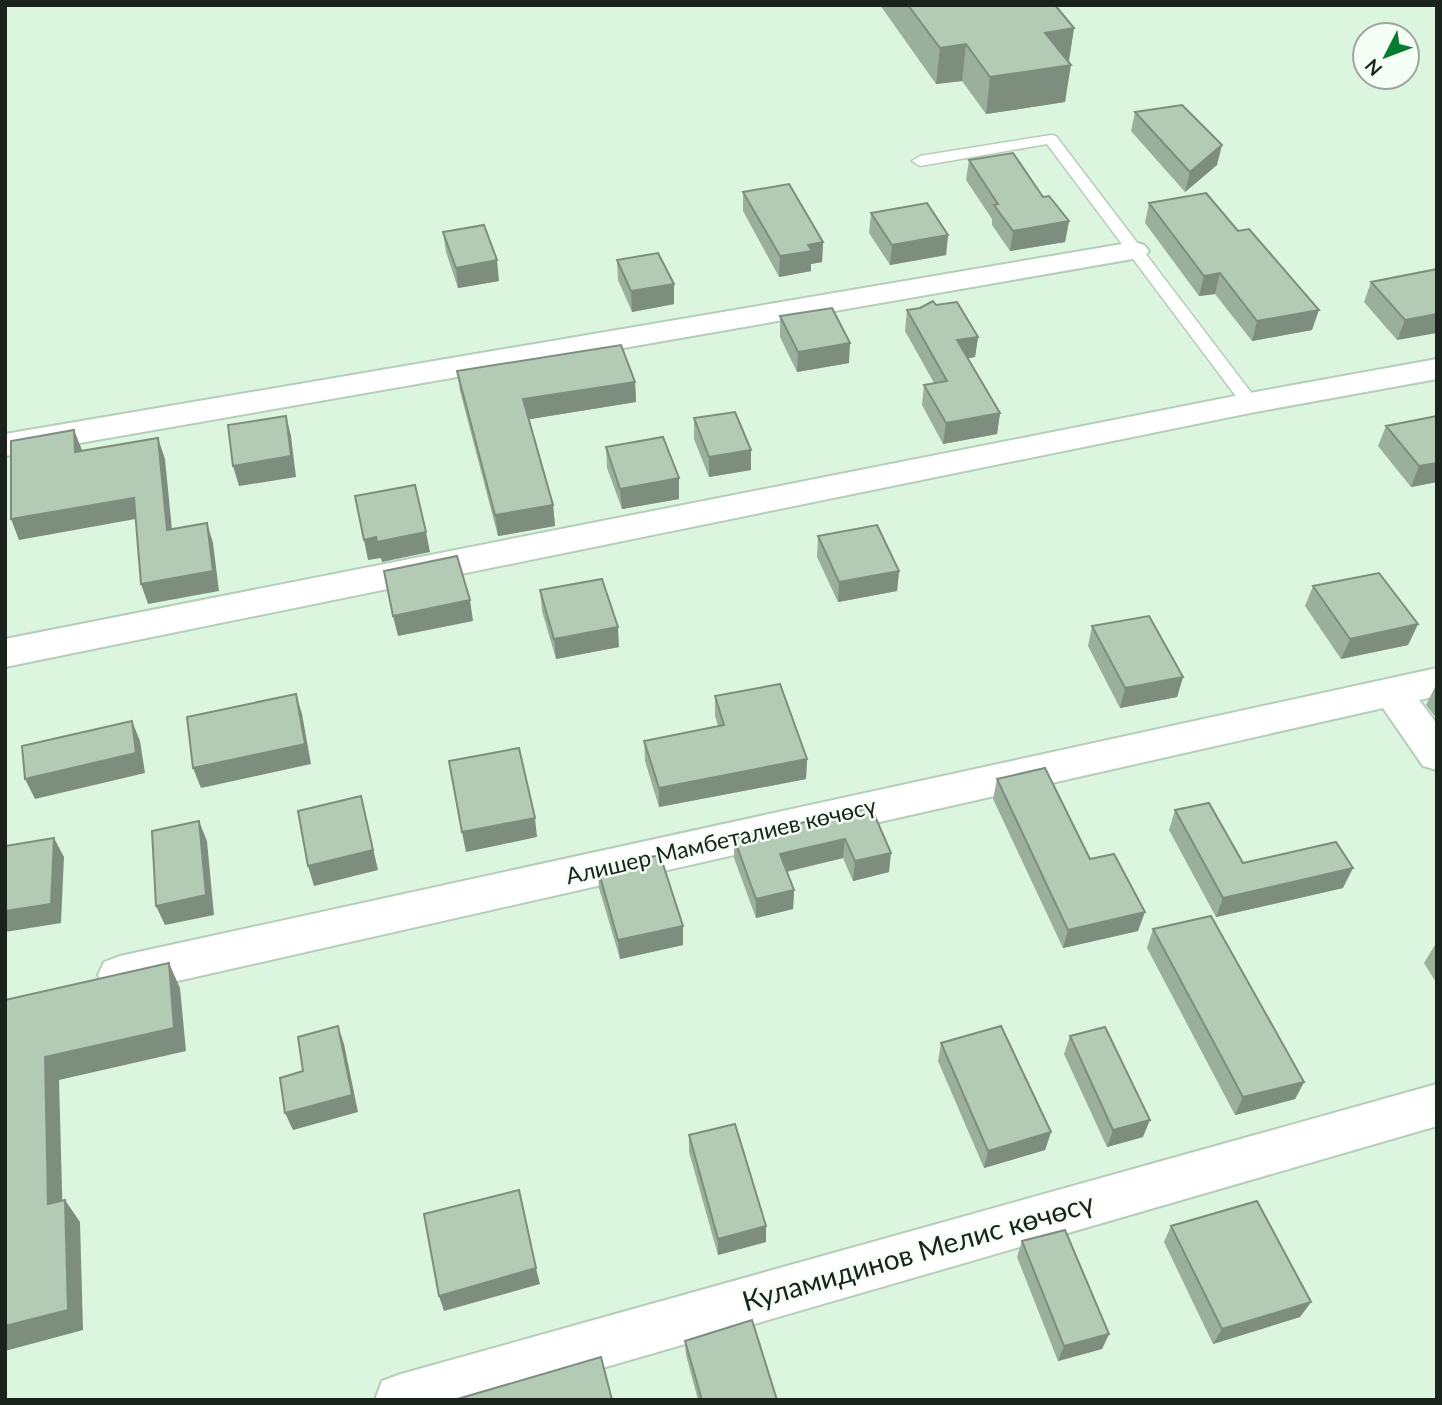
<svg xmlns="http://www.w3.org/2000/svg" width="1442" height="1405" viewBox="0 0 1442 1405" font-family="Lato,sans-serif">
	<rect width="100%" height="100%" fill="#dcf5de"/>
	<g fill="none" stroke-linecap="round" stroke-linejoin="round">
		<g stroke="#b5ceb7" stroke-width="3">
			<path id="service" d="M 1051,135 L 1056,136 L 1256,399 L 1259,403 L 1256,407 L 1244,407 L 1047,144 L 920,166 L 912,161 L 920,156 Z"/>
		</g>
		<g stroke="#b5ceb7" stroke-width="4">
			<path id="minor" d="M 1134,242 L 1144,245 L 1149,251 L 1144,257 L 5,456 L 5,434 Z
				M 1437,359 L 1437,379 L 1250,413 L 5,667 L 5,639 L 1250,393 Z
				M 1437,668 L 1437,696 L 1419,700 L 1437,724 L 1437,770 L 1423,766 L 1383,708 L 120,994 L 104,988 L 98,975 L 104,962 L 120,956 Z
				M 1437,1084 L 1437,1126 L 492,1400 L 375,1400 L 382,1381 L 401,1374 Z"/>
		</g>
		<use href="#service" fill="#fff" fill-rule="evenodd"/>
		<use href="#minor" fill="#fff" fill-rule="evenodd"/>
	</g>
	<path fill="#9aaf9c" d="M 880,5 L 1055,5 L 1074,28 L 1069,62 L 1065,102 L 986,114 L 962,81 L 936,84 Z
		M 1135,112 L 1217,165 L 1185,192 L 1131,131 Z
		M 969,160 L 1043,197 L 1069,221 L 1065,242 L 1010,251 L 992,225 L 992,219 L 966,180 Z
		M 743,192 L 823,242 L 822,262 L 811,264 L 811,271 L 779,277 L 743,211 Z
		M 1149,203 L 1312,330 L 1252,341 L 1215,294 L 1199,296 L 1145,223 Z
		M 871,213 L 948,235 L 946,255 L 890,265 L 869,233 Z
		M 443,232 L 499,281 L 458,288 L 446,252 Z
		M 617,260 L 674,304 L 632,312 L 618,280 Z
		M 1437,269 L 1397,340 L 1364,302 L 1371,282 Z
		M 936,305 L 978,337 L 975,357 L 967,358 L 1000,413 L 997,434 L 943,444 L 922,405 L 924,385 L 934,383 L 905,331 L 907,310 Z
		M 780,316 L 849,363 L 797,372 L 780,337 Z
		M 457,371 L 635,382 L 636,402 L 529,419 L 553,505 L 555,526 L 498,536 L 460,391 Z
		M 694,418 L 751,470 L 709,477 L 694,439 Z
		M 1386,426 L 1437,482 L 1411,487 L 1378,446 Z
		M 606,447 L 679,478 L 679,499 L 622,509 L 607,468 Z
		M 818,536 L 899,571 L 897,591 L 838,602 L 817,557 Z
		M 1313,586 L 1418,624 L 1408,645 L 1341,659 L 1305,606 Z
		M 540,590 L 619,647 L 556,659 L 542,611 Z
		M 1092,626 L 1183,677 L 1177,697 L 1120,708 L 1088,646 Z
		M 1436,685 L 1437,685 L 1437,719 L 1426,705 Z
		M 715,696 L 807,759 L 806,779 L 659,807 L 645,761 L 644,741 L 718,726 L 715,716 Z
		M 997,779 L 1090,859 L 1138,931 L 1063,948 L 993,799 Z
		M 871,807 L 889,872 L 853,881 L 843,858 L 787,872 L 794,890 L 793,909 L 756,918 L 734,858 L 734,838 Z
		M 1175,810 L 1243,863 L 1343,888 L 1216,917 L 1169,830 Z
		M 598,869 L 683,945 L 620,959 L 599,888 Z
		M 1153,929 L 1304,1082 L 1295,1099 L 1235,1115 L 1147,948 Z
		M 1437,944 L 1437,984 L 1424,963 L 1435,945 Z
		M 1070,1036 L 1143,1137 L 1107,1147 L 1064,1054 Z
		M 941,1043 L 1051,1132 L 1045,1150 L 984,1168 L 938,1061 Z
		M 689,1135 L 766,1242 L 718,1255 L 689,1152 Z
		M 1171,1226 L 1311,1302 L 1300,1317 L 1213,1344 L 1164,1242 Z
		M 1022,1241 L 1109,1334 L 1102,1349 L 1058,1361 L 1017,1257 Z
		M 685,1341 L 777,1400 L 698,1400 L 686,1355 Z"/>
	<path fill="#7d8e7f" d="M 1074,28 L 1068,65 L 1045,33 Z
		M 966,44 L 962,81 L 936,84 L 940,48 Z
		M 1071,65 L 1065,102 L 986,114 L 990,77 Z
		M 1222,145 L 1217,165 L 1185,192 L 1190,172 Z
		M 1069,221 L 1065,242 L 1010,251 L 1013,231 Z
		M 948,235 L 946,255 L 890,265 L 892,245 Z
		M 823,242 L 822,262 L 811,264 L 811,271 L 779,277 L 780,256 L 808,245 Z
		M 497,260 L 499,281 L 458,288 L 456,268 Z
		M 1220,273 L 1215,294 L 1199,296 L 1204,276 Z
		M 674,284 L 674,304 L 632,312 L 631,291 Z
		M 1319,310 L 1312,330 L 1252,341 L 1257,321 Z
		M 1437,314 L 1437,333 L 1397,340 L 1405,320 Z
		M 978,337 L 975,357 L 954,361 L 957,340 Z
		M 850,343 L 849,363 L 797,372 L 798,352 Z
		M 635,382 L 636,402 L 525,420 L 523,399 Z
		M 1000,413 L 997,434 L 943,444 L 946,423 Z
		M 286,416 L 291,436 L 296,477 L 239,486 L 233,466 Z
		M 74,430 L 82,450 L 83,473 L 75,452 Z
		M 158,438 L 165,459 L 174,550 L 167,530 Z
		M 751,450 L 751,470 L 709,477 L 709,457 Z
		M 1437,463 L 1437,482 L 1411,487 L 1419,466 Z
		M 679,478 L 679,499 L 622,509 L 620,489 Z
		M 134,498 L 141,518 L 19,540 L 11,519 Z
		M 553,505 L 555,526 L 498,536 L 495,515 Z
		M 207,523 L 213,543 L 219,591 L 148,604 L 141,584 Z
		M 426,532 L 430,552 L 382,562 L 377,542 Z
		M 376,537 L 381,558 L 368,560 L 364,540 Z
		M 899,571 L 897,591 L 838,602 L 839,582 Z
		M 470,600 L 473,621 L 398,636 L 393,616 Z
		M 1418,624 L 1408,645 L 1341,659 L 1350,639 Z
		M 618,627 L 619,647 L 556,659 L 554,639 Z
		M 1183,677 L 1177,697 L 1120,708 L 1125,688 Z
		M 296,694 L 302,714 L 311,764 L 201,788 L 193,768 Z
		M 132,721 L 140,741 L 145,773 L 35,799 L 25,779 Z
		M 807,759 L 806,779 L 659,807 L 659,788 Z
		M 361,796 L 378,870 L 314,886 L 308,866 Z
		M 535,818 L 537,837 L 466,852 L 462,832 Z
		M 199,821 L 207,841 L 214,915 L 165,925 L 156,906 Z
		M 54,838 L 64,857 L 61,923 L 5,932 L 5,911 Z
		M 845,839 L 843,858 L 779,873 L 780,854 Z
		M 891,853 L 889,872 L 853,881 L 855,861 Z
		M 1353,868 L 1343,888 L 1216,917 L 1223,898 Z
		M 794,890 L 793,909 L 756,918 L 756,899 Z
		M 1145,912 L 1138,931 L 1063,948 L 1068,930 Z
		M 683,926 L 683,945 L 620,959 L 618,940 Z
		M 169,963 L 180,988 L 186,1051 L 59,1080 L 63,1226 L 48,1204 L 45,1057 Z
		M 338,1026 L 344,1044 L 358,1112 L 293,1130 L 285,1113 Z
		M 1304,1082 L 1295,1099 L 1235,1115 L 1243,1097 Z
		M 1150,1120 L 1143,1137 L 1107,1147 L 1113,1130 Z
		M 1051,1132 L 1045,1150 L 984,1168 L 988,1151 Z
		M 65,1200 L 80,1222 L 83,1330 L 5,1351 L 5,1326 Z
		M 766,1226 L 766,1242 L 718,1255 L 718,1239 Z
		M 536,1268 L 540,1284 L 444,1311 L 439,1296 Z
		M 1311,1302 L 1300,1317 L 1213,1344 L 1222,1329 Z
		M 1109,1334 L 1102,1349 L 1058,1361 L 1064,1346 Z"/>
	<path fill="#b3cbb5" stroke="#7d8e7f" stroke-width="2" d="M 908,5 L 1055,5 L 1074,28 L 1045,33 L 1071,65 L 990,77 L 966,44 L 940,48 Z
		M 1182,105 L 1222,145 L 1190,172 L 1135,112 Z
		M 1013,153 L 1043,197 L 1049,196 L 1069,221 L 1013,231 L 994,205 L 998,204 L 969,160 Z
		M 789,184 L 823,242 L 808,245 L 812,251 L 780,256 L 743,192 Z
		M 1206,193 L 1238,231 L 1249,229 L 1319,310 L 1257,321 L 1220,273 L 1204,276 L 1149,203 Z
		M 927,203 L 948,235 L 892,245 L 871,213 Z
		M 484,225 L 497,260 L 456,268 L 443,232 Z
		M 658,253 L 674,284 L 631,291 L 617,260 Z
		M 1437,269 L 1437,314 L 1405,320 L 1371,282 Z
		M 933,301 L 936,305 L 957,302 L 978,337 L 957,340 L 1000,413 L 946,423 L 924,385 L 947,381 L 907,310 L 920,308 Z
		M 832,308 L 850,343 L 798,352 L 780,316 Z
		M 621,345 L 635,382 L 523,399 L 553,505 L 495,515 L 457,371 Z
		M 735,412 L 751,450 L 709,457 L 694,418 Z
		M 286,416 L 291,456 L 233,466 L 228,425 Z
		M 1437,416 L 1437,463 L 1419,466 L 1386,426 Z
		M 74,430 L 75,452 L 158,438 L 167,530 L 207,523 L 213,571 L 141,584 L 134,498 L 11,519 L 11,441 Z
		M 663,437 L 679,478 L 620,489 L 606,447 Z
		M 415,485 L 426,532 L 377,542 L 376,537 L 364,540 L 355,496 Z
		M 877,525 L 899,571 L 839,582 L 818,536 Z
		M 457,556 L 470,600 L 393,616 L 384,571 Z
		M 1379,573 L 1418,624 L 1350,639 L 1313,586 Z
		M 602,579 L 618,627 L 554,639 L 540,590 Z
		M 1149,616 L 1183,677 L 1125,688 L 1092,626 Z
		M 780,684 L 807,759 L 659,788 L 644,741 L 724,725 L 715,696 Z
		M 296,694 L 305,744 L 193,768 L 187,717 Z
		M 132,721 L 136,753 L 25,779 L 22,746 Z
		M 519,748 L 535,818 L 462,832 L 449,761 Z
		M 1045,768 L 1090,859 L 1114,854 L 1145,912 L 1068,930 L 997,779 Z
		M 361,796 L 373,850 L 308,866 L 298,811 Z
		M 1209,803 L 1243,863 L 1336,842 L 1353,868 L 1223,898 L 1175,810 Z
		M 871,807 L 891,853 L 855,861 L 845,839 L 780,854 L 794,890 L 756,899 L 734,838 Z
		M 199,821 L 206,895 L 156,906 L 152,831 Z
		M 54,838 L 51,904 L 5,911 L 5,846 Z
		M 660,855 L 683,926 L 618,940 L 598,869 Z
		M 1211,916 L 1304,1082 L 1243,1097 L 1153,929 Z
		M 169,963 L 174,1028 L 45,1057 L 48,1204 L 65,1200 L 68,1310 L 5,1326 L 5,1000 Z
		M 338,1026 L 352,1095 L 285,1113 L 280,1078 L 303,1071 L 298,1037 Z
		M 1001,1026 L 1051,1132 L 988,1151 L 941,1043 Z
		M 1105,1027 L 1150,1120 L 1113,1130 L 1070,1036 Z
		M 735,1124 L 766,1226 L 718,1239 L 689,1135 Z
		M 519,1190 L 536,1268 L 439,1296 L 424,1214 Z
		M 1257,1201 L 1311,1302 L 1222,1329 L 1171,1226 Z
		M 1065,1230 L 1109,1334 L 1064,1346 L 1022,1241 Z
		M 752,1320 L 777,1400 L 702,1400 L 685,1341 Z
		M 601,1357 L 612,1400 L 454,1400 Z"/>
	<g text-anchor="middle" stroke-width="5" stroke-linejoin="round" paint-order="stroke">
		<g font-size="23" fill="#1a231b" stroke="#f4fef5">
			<text transform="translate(721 841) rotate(-13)" y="8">Алишер Мамбеталиев көчөсү</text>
		</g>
		<g font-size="28" fill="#1a231b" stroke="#f4fef5">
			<text transform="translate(918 1252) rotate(-16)" y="10">Куламидинов Мелис көчөсү</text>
		</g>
	</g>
	<rect width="1442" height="1405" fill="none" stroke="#1a231b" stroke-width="14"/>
	<g transform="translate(1386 56) rotate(228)"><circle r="33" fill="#f4fef5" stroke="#9da69e" stroke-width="2"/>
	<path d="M0-5L12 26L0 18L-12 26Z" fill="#077b31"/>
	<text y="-10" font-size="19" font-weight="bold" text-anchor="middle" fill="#1a231b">N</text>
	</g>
</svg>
